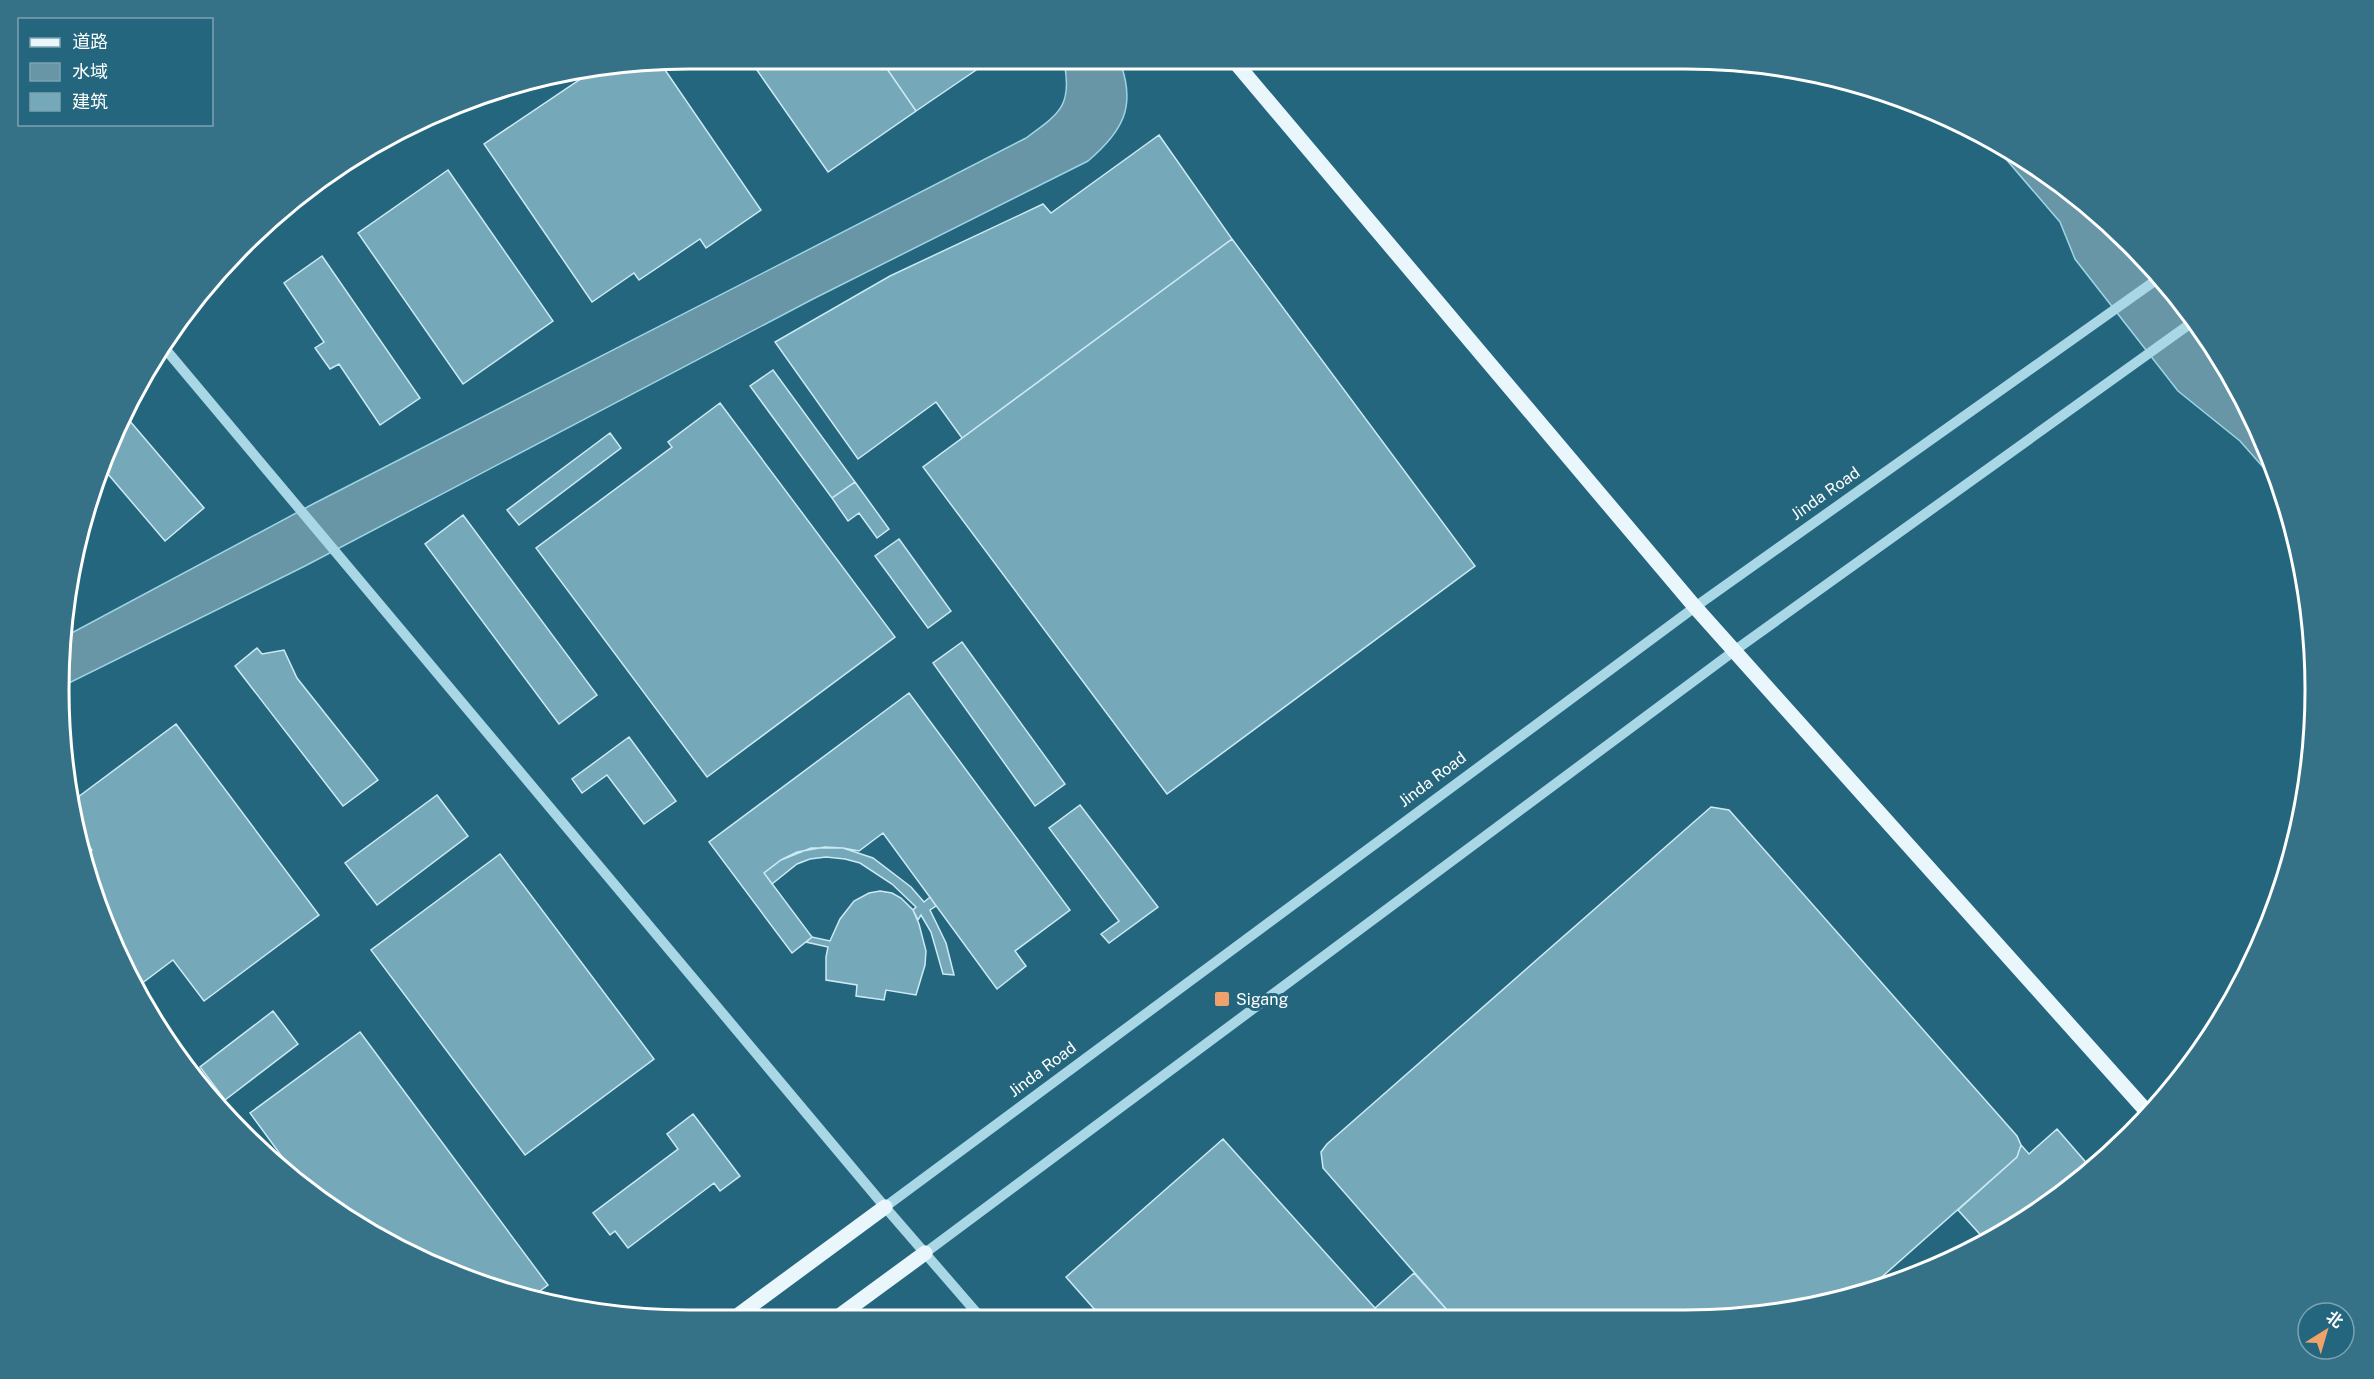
<svg xmlns="http://www.w3.org/2000/svg" width="2374" height="1379" viewBox="0 0 2374 1379" font-family="'Public Sans','Noto Sans SC',sans-serif">
	<rect width="100%" height="100%" fill="#24667d"/>
	<path fill="#6896a6" stroke="#9dd5e6" stroke-width="1.5" d="M 1064,62 L 1120,62 C 1137,107 1122,132 1088,161 L 813,299 L 305,566 L 59,688 L 66,636 L 313,504 L 1026,138 C 1059,114 1073,106 1064,62 Z
		M 1993,144 L 2035,165 L 2130,243 L 2209,339 L 2267,448 L 2278,484 L 2240,441 L 2178,391 L 2075,259 L 2060,222 Z"/>
	<path fill="#75a9ba" stroke="#cceaf4" stroke-width="1.5" d="M 752,63 L 883,63 L 916,111 L 828,172 Z
		M 883,63 L 984,63 L 985,64 L 916,111 Z
		M 607,64 L 661,64 L 761,210 L 706,248 L 700,239 L 639,280 L 634,273 L 592,302 L 484,144 L 600,66 Z
		M 1159,135 L 1232,239 L 962,438 L 936,402 L 858,459 L 775,342 L 890,276 L 1043,204 L 1051,213 Z
		M 448,170 L 553,321 L 463,384 L 358,233 Z
		M 1232,239 L 1475,566 L 1167,794 L 923,467 Z
		M 322,256 L 420,398 L 380,425 L 339,364 L 330,369 L 315,348 L 324,342 L 284,283 Z
		M 773,370 L 855,482 L 832,498 L 750,386 Z
		M 720,403 L 895,637 L 707,777 L 536,548 L 672,447 L 668,442 Z
		M 123,413 L 204,508 L 165,541 L 102,467 Z
		M 610,433 L 621,448 L 519,525 L 507,510 Z
		M 855,482 L 889,529 L 877,538 L 859,513 L 848,521 L 832,498 Z
		M 463,515 L 597,695 L 559,724 L 425,544 Z
		M 899,539 L 951,611 L 928,628 L 875,556 Z
		M 962,642 L 1065,784 L 1035,806 L 933,663 Z
		M 257,648 L 262,654 L 284,650 L 297,678 L 378,780 L 343,806 L 235,666 Z
		M 909,693 L 1070,910 L 1015,951 L 1026,966 L 997,989 L 883,833 L 859,851 L 843,848 L 811,848 L 781,860 L 764,873 L 812,937 L 792,953 L 709,842 Z
		M 176,724 L 319,915 L 204,1001 L 173,960 L 141,984 L 122,958 L 92,893 L 82,857 L 92,850 L 75,827 L 71,812 L 70,803 Z
		M 629,737 L 676,801 L 644,824 L 607,775 L 582,793 L 572,779 Z
		M 437,795 L 468,836 L 377,905 L 345,863 Z
		M 1080,805 L 1158,907 L 1109,943 L 1101,934 L 1119,921 L 1049,828 Z
		M 1711,807 L 1729,810 L 2017,1136 L 2021,1145 L 2017,1157 L 1866,1291 L 1726,1319 L 1455,1319 L 1323,1168 L 1321,1152 L 1327,1144 Z
		M 825,847 L 843,848 L 873,858 L 911,887 L 924,902 L 930,897 L 936,906 L 930,910 L 946,943 L 954,975 L 943,974 L 931,932 L 921,915 L 918,920 L 913,910 L 916,907 L 892,884 L 860,863 L 845,859 L 826,857 L 810,859 L 797,864 L 772,884 L 764,873 L 781,860 L 797,852 Z
		M 500,854 L 654,1059 L 525,1155 L 371,950 Z
		M 880,891 L 892,893 L 901,898 L 913,910 L 919,924 L 926,951 L 925,965 L 916,995 L 886,990 L 884,1000 L 856,996 L 857,985 L 826,980 L 826,957 L 828,947 L 806,942 L 812,937 L 830,941 L 840,919 L 854,901 L 869,893 Z
		M 273,1011 L 298,1044 L 225,1100 L 200,1067 Z
		M 360,1032 L 548,1285 L 533,1296 L 486,1287 L 339,1214 L 305,1188 L 250,1113 Z
		M 693,1114 L 740,1176 L 720,1191 L 714,1183 L 628,1248 L 615,1231 L 610,1235 L 593,1213 L 678,1149 L 667,1134 Z
		M 2057,1129 L 2090,1167 L 2000,1236 L 1987,1242 L 1958,1210 L 2017,1157 L 2021,1145 L 2029,1154 Z
		M 1223,1139 L 1375,1308 L 1385,1319 L 1103,1319 L 1066,1277 Z
		M 1414,1273 L 1455,1319 L 1385,1319 L 1375,1308 Z"/>
	<g fill="none" stroke-linecap="round" stroke-linejoin="round">
		<path stroke="#a9d7e5" stroke-width="10" d="M 162,345 L 885,1207 L 982,1319
			M 885,1207 L 1695,607 L 2159,278
			M 925,1253 L 1734,651 L 2194,321"/>
		<path stroke="#e9f7fd" stroke-width="15" d="M 1235,62 L 1695,607 L 2149,1114
			M 733,1319 L 885,1207
			M 835,1319 L 925,1253"/>
	</g>
	<rect fill="#f0a26c" stroke="#24667d" stroke-width="2" x="1214" y="991" width="16" height="16" rx="3"/>
	<g text-anchor="middle" stroke-width="6" stroke-linejoin="round" paint-order="stroke">
		<g font-size="16" fill="#fff" stroke="#24667d">
			<text transform="translate(1825 493) rotate(-35)" y="6">Jinda Road</text>
			<text transform="translate(1432 779) rotate(-37)" y="6">Jinda Road</text>
			<text transform="translate(1042 1069) rotate(-37)" y="6">Jinda Road</text>
		</g>
		<g font-size="16" fill="#fff" stroke="#24667d" text-anchor="start">
			<text x="1236" y="1005">Sigang</text>
		</g>
	</g>
	<path d="M0 0H2374V1379H0ZM689 69H1685A620 620 0 0 1 2305 689V690A620 620 0 0 1 1685 1310H689A620 620 0 0 1 69 690V689A620 620 0 0 1 689 69Z" fill="#367287" fill-rule="evenodd"/>
	<path fill="none" stroke="#fff" stroke-width="3" d="M689 69H1685A620 620 0 0 1 2305 689V690A620 620 0 0 1 1685 1310H689A620 620 0 0 1 69 690V689A620 620 0 0 1 689 69Z"/>
	<rect x="18" y="18" width="195" height="108" fill="#24667d" stroke="#7ca3b1" stroke-width="1.5"/>
	<rect x="30" y="38" width="30" height="9" fill="#e9f7fd" stroke="#7ca3b1" stroke-width="1.5"/>
	<text x="72" y="48" font-size="18" fill="#ffffff">道路</text>
	<rect x="30" y="63" width="30" height="18" fill="#6896a6" stroke="#7ca3b1" stroke-width="1.5"/>
	<text x="72" y="78" font-size="18" fill="#ffffff">水域</text>
	<rect x="30" y="93" width="30" height="18" fill="#75a9ba" stroke="#7ca3b1" stroke-width="1.5"/>
	<text x="72" y="108" font-size="18" fill="#ffffff">建筑</text>
	<g transform="translate(2326 1331) rotate(37)"><circle r="28" fill="#24667d" stroke="#7ca3b1" stroke-width="1.5"/>
	<path d="M0-4.5L10 22L0 15L-10 22Z" fill="#f0a26c"/>
	<text y="-9" font-size="16" font-weight="bold" text-anchor="middle" fill="#ffffff">北</text>
	</g>
</svg>
